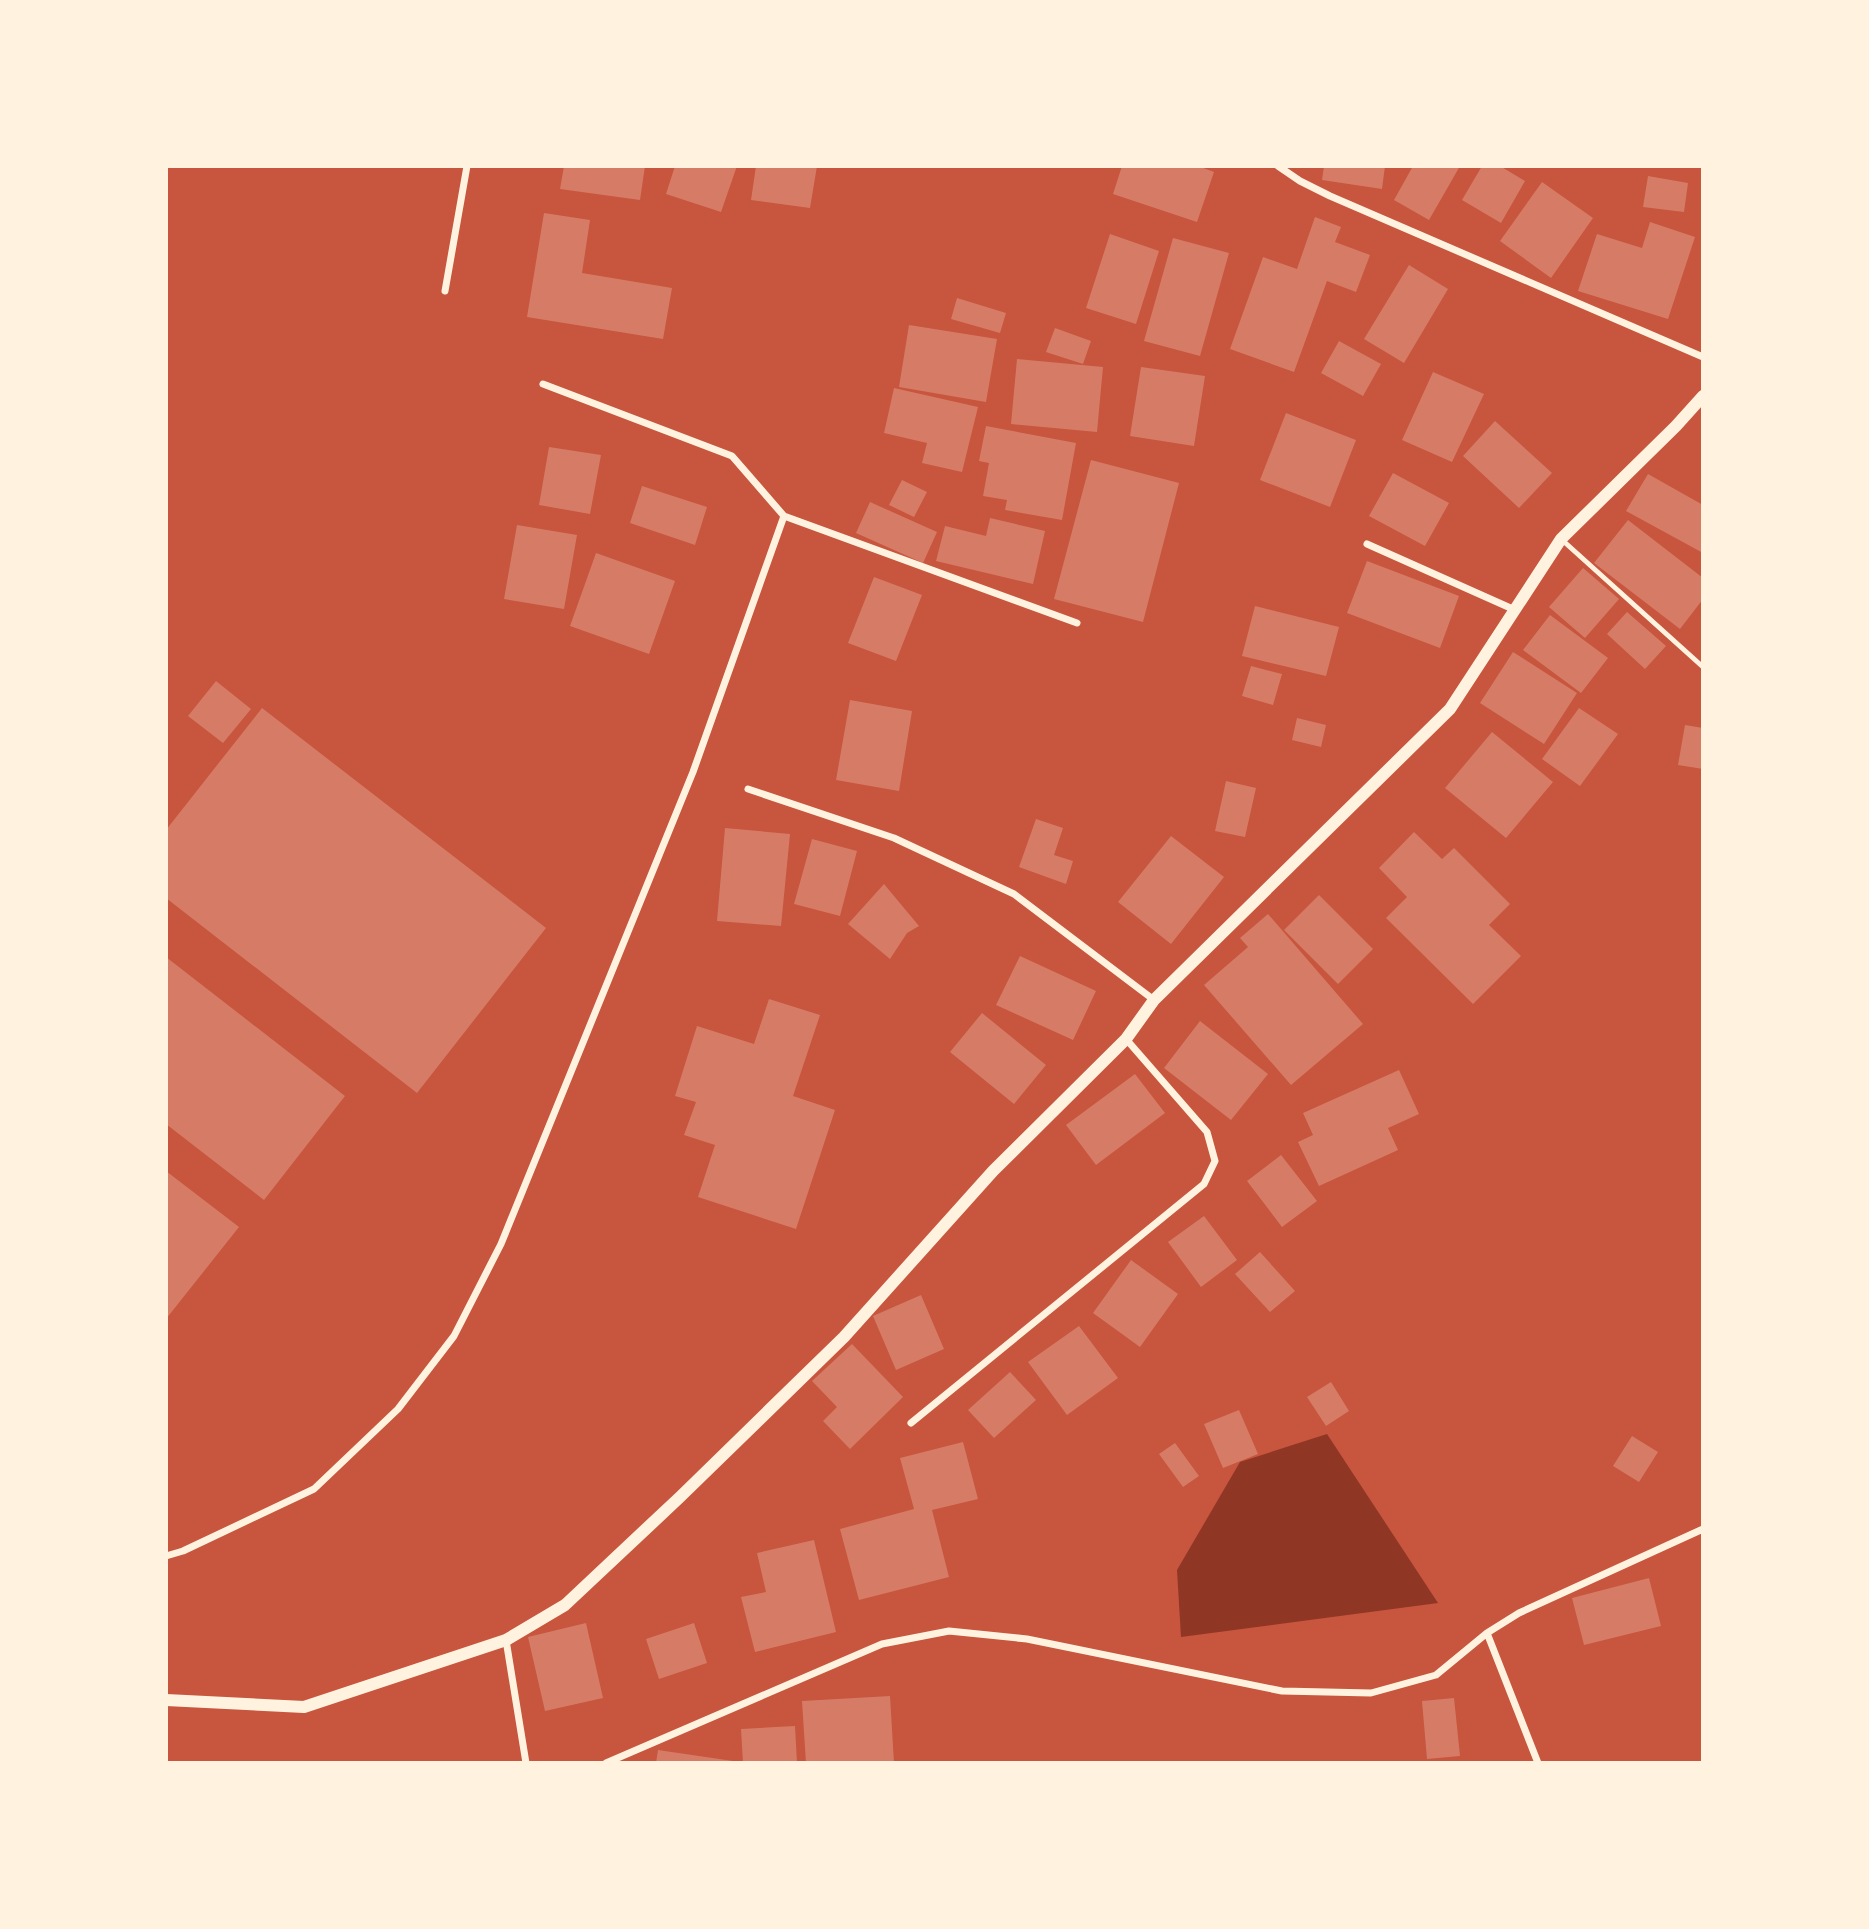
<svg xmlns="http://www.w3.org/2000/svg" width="1869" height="1929" viewBox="0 0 1869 1929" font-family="'Public Sans',sans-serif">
	<rect width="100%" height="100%" fill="#c8553d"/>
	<path fill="#8f3625" d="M 1327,1434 L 1438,1603 L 1181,1637 L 1177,1570 L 1240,1462 Z"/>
	<path fill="#d67c66" d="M 564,166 L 645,166 L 640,200 L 560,189 Z
		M 675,166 L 737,166 L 721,212 L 666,194 Z
		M 756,166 L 817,166 L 810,208 L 751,200 Z
		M 1122,166 L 1198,166 L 1214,172 L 1197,222 L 1113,194 Z
		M 1324,166 L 1385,166 L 1382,189 L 1322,180 Z
		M 1413,166 L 1460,166 L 1429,220 L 1394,200 Z
		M 1482,166 L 1500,166 L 1525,181 L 1501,223 L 1462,200 Z
		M 1648,176 L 1688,183 L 1684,212 L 1643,207 Z
		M 1542,182 L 1593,218 L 1551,278 L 1500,241 Z
		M 544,213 L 590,220 L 582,273 L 672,288 L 663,339 L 527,317 Z
		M 1315,217 L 1341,227 L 1335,242 L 1370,255 L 1356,292 L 1327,281 L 1294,372 L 1230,349 L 1263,257 L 1297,269 Z
		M 1650,222 L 1695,237 L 1668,319 L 1578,291 L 1597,234 L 1642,248 Z
		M 1110,234 L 1159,251 L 1136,324 L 1086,308 Z
		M 1173,238 L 1229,253 L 1200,356 L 1144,341 Z
		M 1409,265 L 1448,289 L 1404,363 L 1364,339 Z
		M 957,298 L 1006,313 L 1000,333 L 951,319 Z
		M 909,325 L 997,339 L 986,402 L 899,387 Z
		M 1055,328 L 1091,341 L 1083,364 L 1046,352 Z
		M 1339,341 L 1381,364 L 1363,396 L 1321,373 Z
		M 1017,359 L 1103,367 L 1097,432 L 1011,424 Z
		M 1141,367 L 1205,376 L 1194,446 L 1130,436 Z
		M 1433,372 L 1484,394 L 1452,462 L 1402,440 Z
		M 894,388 L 978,407 L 962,472 L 922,463 L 927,443 L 884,433 Z
		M 1286,413 L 1356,440 L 1330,507 L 1260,480 Z
		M 1495,421 L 1552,473 L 1519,508 L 1463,456 Z
		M 986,426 L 1076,443 L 1062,520 L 1005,510 L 1007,500 L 983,496 L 989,463 L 979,461 Z
		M 549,447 L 601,455 L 590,514 L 539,505 Z
		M 1091,460 L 1179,483 L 1143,622 L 1054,599 Z
		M 1393,473 L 1449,503 L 1425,546 L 1369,516 Z
		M 1648,474 L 1703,505 L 1703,553 L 1626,511 Z
		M 902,480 L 927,492 L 914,517 L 889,505 Z
		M 642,486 L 707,507 L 695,545 L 630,523 Z
		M 870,502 L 937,532 L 923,563 L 856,533 Z
		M 990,518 L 1045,531 L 1033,584 L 936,561 L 945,526 L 986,536 Z
		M 1628,520 L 1703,578 L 1703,599 L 1680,629 L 1594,563 Z
		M 517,525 L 577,535 L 564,609 L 504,599 Z
		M 596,553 L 675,581 L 649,654 L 570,626 Z
		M 1367,561 L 1459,596 L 1440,648 L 1347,613 Z
		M 1583,568 L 1619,599 L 1585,638 L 1549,607 Z
		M 874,577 L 922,595 L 896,661 L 848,643 Z
		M 1255,606 L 1339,627 L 1326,676 L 1242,656 Z
		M 1627,612 L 1666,646 L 1645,669 L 1607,634 Z
		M 1550,615 L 1608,658 L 1581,693 L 1523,650 Z
		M 1513,652 L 1577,693 L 1544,744 L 1480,703 Z
		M 1251,666 L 1282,674 L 1273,705 L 1242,696 Z
		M 216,681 L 251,709 L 223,743 L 188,716 Z
		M 850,700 L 912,711 L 899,791 L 836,780 Z
		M 262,708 L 546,928 L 417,1093 L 166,898 L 166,830 Z
		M 1579,708 L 1618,734 L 1580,786 L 1542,759 Z
		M 1297,718 L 1326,725 L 1321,747 L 1292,740 Z
		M 1685,725 L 1703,728 L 1703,769 L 1678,765 Z
		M 1492,732 L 1553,782 L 1506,838 L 1445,788 Z
		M 1226,781 L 1256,788 L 1245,837 L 1215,831 Z
		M 1036,819 L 1063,828 L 1054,855 L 1073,861 L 1066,884 L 1019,867 Z
		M 725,828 L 790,834 L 781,926 L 717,921 Z
		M 1414,832 L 1442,859 L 1454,848 L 1510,904 L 1489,925 L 1521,956 L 1473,1004 L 1386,918 L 1407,897 L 1379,868 Z
		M 1171,836 L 1224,877 L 1171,944 L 1118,902 Z
		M 812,839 L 857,851 L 840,916 L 794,904 Z
		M 884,884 L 919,926 L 907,933 L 890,959 L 848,924 Z
		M 1319,895 L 1373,949 L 1338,984 L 1284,930 Z
		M 1268,914 L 1363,1024 L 1291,1085 L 1204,985 L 1248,947 L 1240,938 Z
		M 1020,956 L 1096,991 L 1073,1040 L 996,1005 Z
		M 166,957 L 345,1096 L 264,1200 L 166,1124 Z
		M 769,999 L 820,1015 L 793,1096 L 835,1110 L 796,1229 L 698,1197 L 715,1145 L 684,1135 L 696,1102 L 675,1096 L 697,1026 L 754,1044 Z
		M 982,1013 L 1046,1065 L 1014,1104 L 950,1052 Z
		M 1200,1021 L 1268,1074 L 1231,1120 L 1164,1068 Z
		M 1399,1070 L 1419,1114 L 1388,1128 L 1398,1150 L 1319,1186 L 1298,1142 L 1313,1135 L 1303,1113 Z
		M 1135,1074 L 1165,1113 L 1096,1165 L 1066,1125 Z
		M 1281,1155 L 1317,1201 L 1282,1227 L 1247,1181 Z
		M 166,1171 L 239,1227 L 166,1319 Z
		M 1204,1216 L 1237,1260 L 1201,1287 L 1168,1242 Z
		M 1260,1252 L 1295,1291 L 1270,1312 L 1235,1274 Z
		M 1131,1260 L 1178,1294 L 1140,1347 L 1093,1313 Z
		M 921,1295 L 944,1349 L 896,1370 L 873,1316 Z
		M 1079,1326 L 1118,1378 L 1067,1415 L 1028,1362 Z
		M 852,1344 L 903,1397 L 850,1449 L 823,1421 L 837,1407 L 812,1381 Z
		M 1010,1372 L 1036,1400 L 994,1438 L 968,1410 Z
		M 1331,1382 L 1349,1411 L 1326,1426 L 1307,1397 Z
		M 1239,1410 L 1258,1454 L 1223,1468 L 1204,1424 Z
		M 1632,1436 L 1658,1452 L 1639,1482 L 1613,1466 Z
		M 963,1442 L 978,1499 L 932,1510 L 949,1577 L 859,1600 L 840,1529 L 914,1509 L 900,1458 Z
		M 1175,1443 L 1199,1476 L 1183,1487 L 1159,1454 Z
		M 814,1540 L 836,1632 L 755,1652 L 741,1597 L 766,1592 L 757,1553 Z
		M 1649,1578 L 1661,1626 L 1584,1645 L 1572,1598 Z
		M 586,1623 L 603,1698 L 545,1711 L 528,1637 Z
		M 694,1623 L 707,1663 L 659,1679 L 646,1639 Z
		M 890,1696 L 894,1763 L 806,1763 L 802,1701 Z
		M 1454,1698 L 1460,1756 L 1427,1759 L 1422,1701 Z
		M 795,1726 L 797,1763 L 743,1763 L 741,1729 Z
		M 658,1750 L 733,1761 L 733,1763 L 656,1763 Z"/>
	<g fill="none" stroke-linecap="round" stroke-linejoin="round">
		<path stroke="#fff3e0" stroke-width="5" d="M 1561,539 L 1703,667"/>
		<path stroke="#fff3e0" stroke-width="7" d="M 1278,166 L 1300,181 L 1330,196 L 1703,357
			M 445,291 L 467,166
			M 543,384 L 732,456 L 784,516 L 1077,623
			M 1367,544 L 1515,610
			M 748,789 L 894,838 L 1014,894 L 1154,1000
			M 911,1423 L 1204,1184 L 1215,1161 L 1207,1132 L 1126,1039
			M 166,1556 L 183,1551 L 314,1489 L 398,1409 L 454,1336 L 501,1244 L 693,772 L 784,516
			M 1487,1633 L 1538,1763
			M 506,1640 L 526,1763
			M 606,1763 L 882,1644 L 949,1631 L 1027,1639 L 1282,1691 L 1371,1693 L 1436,1675 L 1487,1633 L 1519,1613 L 1703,1529"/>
		<path stroke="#fff3e0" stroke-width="12" d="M 166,1700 L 304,1707 L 506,1640 L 565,1605 L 680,1497 L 844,1337 L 993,1171 L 1126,1039 L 1154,1000 L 1450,709 L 1561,539 L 1676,426 L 1703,396"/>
	</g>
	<rect width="1869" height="1929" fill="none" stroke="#fff3e0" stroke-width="336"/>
</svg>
